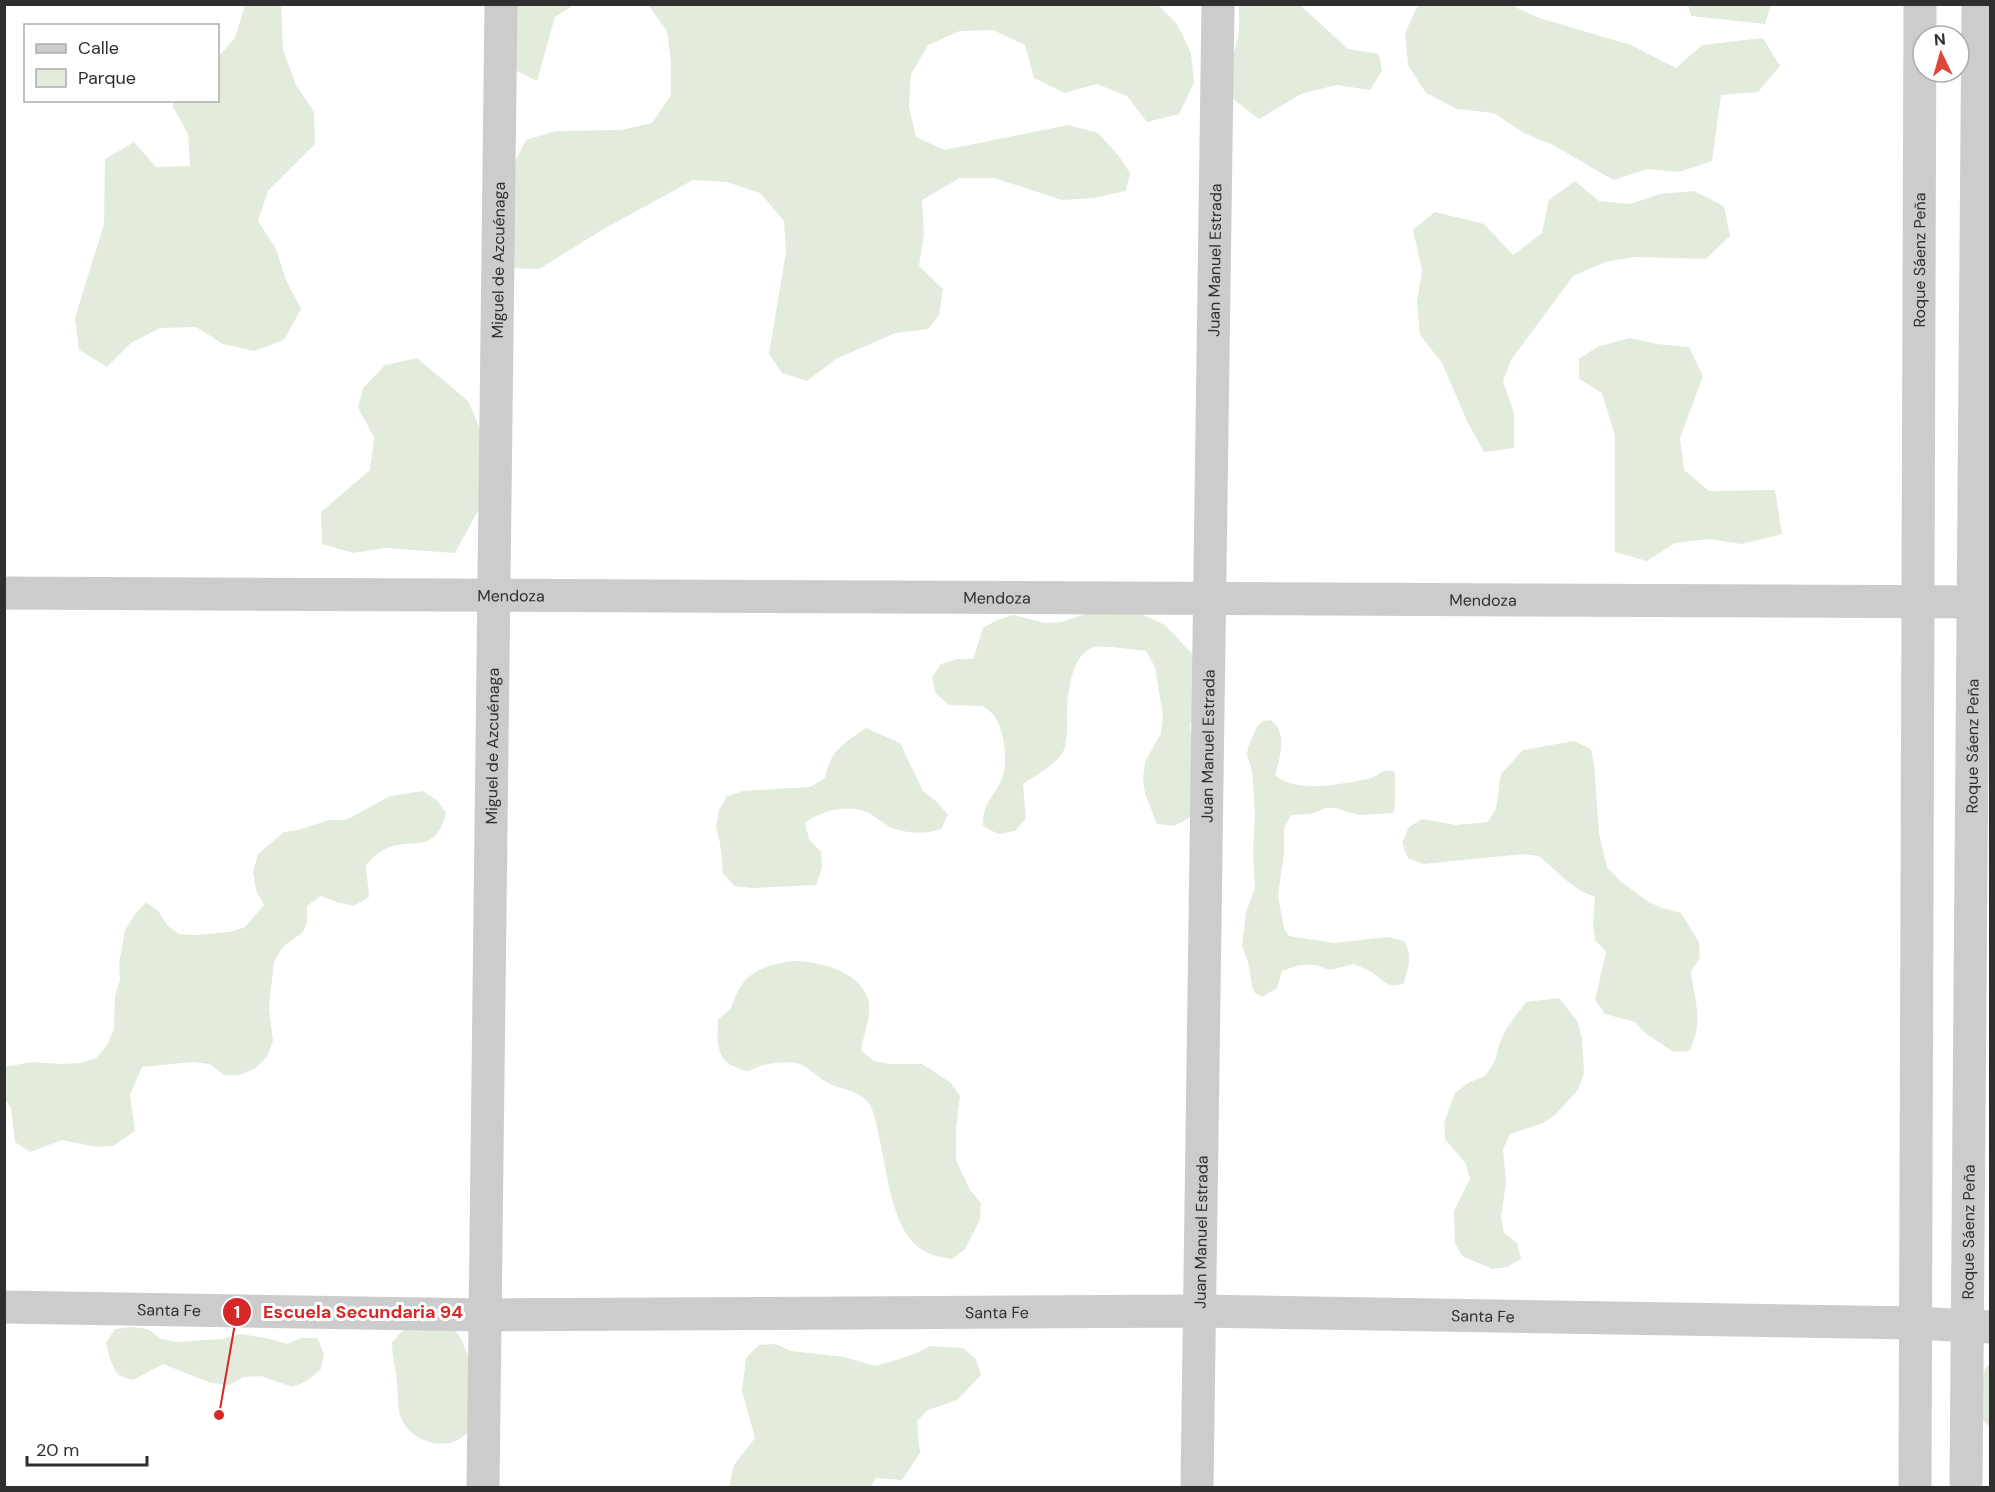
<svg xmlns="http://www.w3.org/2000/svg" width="1995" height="1492" viewBox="0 0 1995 1492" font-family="'DM Sans',sans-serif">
	<rect width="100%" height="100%" fill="#fff"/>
	<path fill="#e3ebdd" d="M 1299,4 L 1348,49 L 1379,54 L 1382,71 L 1370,90 L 1337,85 L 1303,93 L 1259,119 L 1233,99 L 1230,67 L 1239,34 L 1239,5 Z
		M 245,5 L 281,5 L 283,50 L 296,85 L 314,112 L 315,144 L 268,191 L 258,221 L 276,249 L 286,280 L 301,309 L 284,340 L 254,351 L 223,344 L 196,327 L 160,328 L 131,343 L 107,367 L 79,350 L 75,318 L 104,224 L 105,159 L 134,142 L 156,167 L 190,166 L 188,134 L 173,107 L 174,101 L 218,100 L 218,57 L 235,38 Z
		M 512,5 L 574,5 L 555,17 L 537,81 L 507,66 Z
		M 648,5 L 1158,5 L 1177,24 L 1191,53 L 1194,83 L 1179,114 L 1147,122 L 1127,96 L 1097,84 L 1064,93 L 1034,78 L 1025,45 L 993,30 L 960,31 L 928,45 L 911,74 L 909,107 L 916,137 L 944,150 L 1068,125 L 1098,133 L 1119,156 L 1130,173 L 1126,191 L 1094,198 L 1062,200 L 994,178 L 960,178 L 922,200 L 924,234 L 919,266 L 943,289 L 939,315 L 928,329 L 895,333 L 836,359 L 807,381 L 782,373 L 769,354 L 786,252 L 784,221 L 760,193 L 727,182 L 693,180 L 602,230 L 539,269 L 511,268 L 511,169 L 526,140 L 556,131 L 621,130 L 652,123 L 671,95 L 671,63 L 667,31 Z
		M 1418,5 L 1511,5 L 1539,18 L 1631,45 L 1676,68 L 1702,45 L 1763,38 L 1780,66 L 1758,92 L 1721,95 L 1712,161 L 1679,172 L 1647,169 L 1613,180 L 1555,146 L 1524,133 L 1494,113 L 1457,109 L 1426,93 L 1408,65 L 1405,33 Z
		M 1688,5 L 1688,4 L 1771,5 L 1765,24 L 1691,16 Z
		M 1575,181 L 1599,201 L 1630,204 L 1660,194 L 1694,191 L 1724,206 L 1730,236 L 1706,259 L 1636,257 L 1605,262 L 1573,276 L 1511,360 L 1503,381 L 1514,413 L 1514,448 L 1484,452 L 1468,423 L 1442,363 L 1420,335 L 1417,302 L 1422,270 L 1413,230 L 1435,212 L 1484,224 L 1513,255 L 1542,233 L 1549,200 Z
		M 1629,338 L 1657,344 L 1689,347 L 1703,376 L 1680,438 L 1684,470 L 1709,491 L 1775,490 L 1782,534 L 1742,544 L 1708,539 L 1675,543 L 1647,561 L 1615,552 L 1615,436 L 1602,393 L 1579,379 L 1579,359 L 1597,347 Z
		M 417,358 L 468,401 L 480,429 L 487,494 L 455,553 L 385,548 L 353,553 L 322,544 L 321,512 L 370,470 L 374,437 L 358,408 L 363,388 L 385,365 Z
		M 1109,606 L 1126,607 L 1165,625 L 1199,661 L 1199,709 L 1190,724 L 1198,804 L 1189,818 L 1174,826 L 1157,824 L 1145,794 L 1143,778 L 1145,762 L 1161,733 L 1163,716 L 1155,667 L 1146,651 C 1133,650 1106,645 1095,647 C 1071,652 1067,696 1067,715 C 1067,727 1068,742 1063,752 C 1055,766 1035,775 1023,784 L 1026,818 L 1015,831 L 998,834 L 983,826 C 983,803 990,802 1000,783 C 1009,767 1005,734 996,719 C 993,713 988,710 983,706 L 949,705 L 936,694 L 932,677 L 941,664 L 957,659 L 973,659 L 983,628 L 997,620 L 1013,615 L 1045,623 L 1061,622 Z
		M 1271,720 C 1288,733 1280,757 1275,775 C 1297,794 1341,784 1368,779 C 1379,776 1384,767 1395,772 L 1395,805 L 1393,813 L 1359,815 L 1335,808 L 1326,808 L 1310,814 L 1291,815 L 1284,828 L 1284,853 L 1278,896 L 1284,929 L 1289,936 L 1334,943 L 1388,937 L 1404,941 C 1413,956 1408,967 1404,983 C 1388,990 1384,980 1373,973 C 1367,969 1360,967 1354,964 L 1330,970 L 1315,965 L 1299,965 L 1282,971 L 1277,988 L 1262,997 L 1255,993 L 1252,986 L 1248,962 L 1242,946 L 1246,912 L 1255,888 L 1253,854 L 1255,813 L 1252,771 L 1247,755 L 1248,747 L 1257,727 L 1263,721 Z
		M 866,728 L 900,743 L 923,791 L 937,802 L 948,815 L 941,829 C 926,834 911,834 895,829 C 885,826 877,817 867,812 C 848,804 820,811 805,823 L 809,839 L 821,852 L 822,868 L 816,885 L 752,888 L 735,886 L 723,874 L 720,843 L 716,827 L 719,810 L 727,796 L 743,791 L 810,787 L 825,778 C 831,749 843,744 866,728 Z
		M 1574,741 L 1591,749 L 1594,764 L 1599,833 L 1607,867 L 1619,880 L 1647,901 L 1662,908 L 1681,913 L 1699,942 L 1700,958 L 1691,971 C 1694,1001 1705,1022 1689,1051 L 1674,1052 L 1646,1034 L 1635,1022 L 1605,1014 L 1595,1000 L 1606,952 L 1595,940 L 1593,923 L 1595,897 L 1581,891 L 1567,881 L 1539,856 L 1523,854 L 1423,864 L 1408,858 L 1402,843 L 1409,827 L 1422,819 L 1456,825 L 1488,822 L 1496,808 L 1501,774 L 1523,750 Z
		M 423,791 L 437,800 L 446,813 C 433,860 410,833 380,852 C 375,855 370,861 366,865 L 369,897 L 354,906 L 337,902 L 321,896 L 307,906 L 307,922 L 303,932 L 284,946 L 274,961 L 269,1008 L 273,1041 L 267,1056 L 256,1068 L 240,1075 L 224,1075 L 210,1064 L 193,1062 L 142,1067 L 130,1095 L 135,1131 L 113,1146 L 96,1147 L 62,1140 L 30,1152 L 15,1142 L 11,1108 L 5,1099 L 5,1067 L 31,1062 L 63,1064 L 80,1063 L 96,1058 L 107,1045 L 114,1029 L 115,996 L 120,980 L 119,964 L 125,930 L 135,914 L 146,902 L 159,912 L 167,925 L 179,934 L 196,935 L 230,932 L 245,927 L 264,905 L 256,890 L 253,872 L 258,854 L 284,832 L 299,830 L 329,820 L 346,820 L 390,796 Z
		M 792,961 C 818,961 858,970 868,999 C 873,1013 863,1036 861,1050 L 874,1061 L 889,1064 L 922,1064 L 950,1082 L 960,1096 L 956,1128 L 956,1160 L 970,1190 L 981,1203 L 980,1220 L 965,1249 L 952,1259 C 940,1257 928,1255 918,1247 C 891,1226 886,1165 878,1132 C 876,1123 874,1110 868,1102 C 856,1088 837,1090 823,1080 C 814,1074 808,1066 796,1063 C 787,1061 769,1063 760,1066 C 756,1067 751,1071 747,1071 C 746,1071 740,1069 738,1068 C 715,1061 717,1039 718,1019 C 734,1008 730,1009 737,993 C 746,971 771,964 792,961 Z
		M 1559,998 L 1578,1022 L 1582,1039 L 1584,1073 L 1578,1090 L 1555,1115 L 1541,1124 L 1510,1134 L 1503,1149 L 1506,1183 L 1501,1217 L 1504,1233 L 1517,1243 L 1521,1259 L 1507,1267 L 1492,1269 L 1462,1256 L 1455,1243 L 1454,1211 L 1470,1179 L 1466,1164 L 1445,1139 L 1444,1123 L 1455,1093 L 1468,1083 L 1485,1076 L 1495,1061 L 1499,1045 L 1506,1029 L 1526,1002 Z
		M 131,1327 L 148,1329 L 161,1339 L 177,1342 L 222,1339 L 241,1334 L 270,1339 L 287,1344 L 301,1338 L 317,1338 L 324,1353 L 321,1369 L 308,1380 L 293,1387 L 261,1376 L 244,1377 L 229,1385 L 211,1383 L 163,1364 L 133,1380 L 118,1375 L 110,1360 L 106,1343 L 115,1329 Z
		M 453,1327 L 462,1340 L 473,1369 L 467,1434 C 462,1437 456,1442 450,1443 C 428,1447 404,1434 399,1412 C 397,1400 398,1387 396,1374 C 394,1362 392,1354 392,1342 L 404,1330 Z
		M 776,1344 L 791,1351 L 844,1357 L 876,1366 L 912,1355 L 930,1346 L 963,1348 L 976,1359 L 981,1375 L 957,1400 L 928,1410 L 917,1421 L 920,1453 L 902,1480 L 876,1478 L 870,1488 L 729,1487 L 734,1465 L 755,1438 L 742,1391 L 746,1358 L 759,1345 Z
		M 1990,1364 L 1990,1427 L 1979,1418 L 1976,1401 L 1985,1368 Z"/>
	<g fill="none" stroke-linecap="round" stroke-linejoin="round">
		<g stroke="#ccc" stroke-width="33">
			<path id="s1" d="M 4,593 L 1990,602"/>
			<path id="s2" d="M 4,1307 L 485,1315 L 1199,1311 L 1915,1323 L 1990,1327"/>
			<path id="s3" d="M 483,1488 L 501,4"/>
			<path id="s4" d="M 1197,1488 L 1218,4"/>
			<path id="s5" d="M 1915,1488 L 1920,4"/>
			<path id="s6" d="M 1966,1488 L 1978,4"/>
		</g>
	</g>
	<g text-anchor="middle" stroke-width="6" stroke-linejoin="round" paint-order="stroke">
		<g font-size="16" fill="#2f2f2f" stroke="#fff">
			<text dy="6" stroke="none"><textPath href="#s3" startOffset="1228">Miguel de Azcuénaga</textPath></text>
			<text dy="6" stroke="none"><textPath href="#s4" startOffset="1228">Juan Manuel Estrada</textPath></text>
			<text dy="6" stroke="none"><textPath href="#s5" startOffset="1228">Roque Sáenz Peña</textPath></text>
			<text dy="6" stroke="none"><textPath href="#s1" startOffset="507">Mendoza</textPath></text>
			<text dy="6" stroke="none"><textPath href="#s1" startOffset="993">Mendoza</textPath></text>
			<text dy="6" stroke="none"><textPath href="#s1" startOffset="1479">Mendoza</textPath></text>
			<text dy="6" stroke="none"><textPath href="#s3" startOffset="742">Miguel de Azcuénaga</textPath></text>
			<text dy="6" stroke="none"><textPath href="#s4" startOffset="742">Juan Manuel Estrada</textPath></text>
			<text dy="6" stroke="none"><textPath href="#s6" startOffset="742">Roque Sáenz Peña</textPath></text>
			<text dy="6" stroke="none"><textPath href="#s4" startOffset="256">Juan Manuel Estrada</textPath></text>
			<text dy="6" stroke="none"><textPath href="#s6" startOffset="256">Roque Sáenz Peña</textPath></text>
			<text dy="6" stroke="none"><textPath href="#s2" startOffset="165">Santa Fe</textPath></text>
			<text dy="6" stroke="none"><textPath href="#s2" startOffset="993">Santa Fe</textPath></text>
			<text dy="6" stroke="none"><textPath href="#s2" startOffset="1479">Santa Fe</textPath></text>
		</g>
	</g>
	<path fill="none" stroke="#d62828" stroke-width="2" d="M219 1415L237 1312"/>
	<g fill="#d62828" stroke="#fff" stroke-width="2">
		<circle cx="219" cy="1415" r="6"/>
		<circle cx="237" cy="1312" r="15"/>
	</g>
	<g font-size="18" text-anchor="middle" font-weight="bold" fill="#fff">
		<text x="237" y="1318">1</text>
	</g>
	<g font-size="18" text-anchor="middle" font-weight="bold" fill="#d62828" stroke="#fff" stroke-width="6" stroke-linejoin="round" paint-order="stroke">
		<text x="363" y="1318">Escuela Secundaria 94</text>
	</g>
	<rect width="1995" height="1492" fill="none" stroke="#2f2f2f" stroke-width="12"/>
	<rect x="24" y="24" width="195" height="78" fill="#ffffff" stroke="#acacac" stroke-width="1.5"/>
	<rect x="36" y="44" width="30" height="9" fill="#cccccc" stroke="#acacac" stroke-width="1.5"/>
	<text x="78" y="54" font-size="18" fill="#2f2f2f">Calle</text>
	<rect x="36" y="69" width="30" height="18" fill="#e3ebdd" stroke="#acacac" stroke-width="1.5"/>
	<text x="78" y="84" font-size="18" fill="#2f2f2f">Parque</text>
	<g transform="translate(1941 54) rotate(355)"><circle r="28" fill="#ffffff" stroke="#acacac" stroke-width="1.5"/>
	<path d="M0-4.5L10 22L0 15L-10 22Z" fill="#de4538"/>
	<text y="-9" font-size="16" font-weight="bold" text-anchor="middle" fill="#2f2f2f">N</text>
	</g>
	<path d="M27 1456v9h120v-9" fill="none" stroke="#2f2f2f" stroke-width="3"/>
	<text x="36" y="1456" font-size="18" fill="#2f2f2f" stroke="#ffffff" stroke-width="4.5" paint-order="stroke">20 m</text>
</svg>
